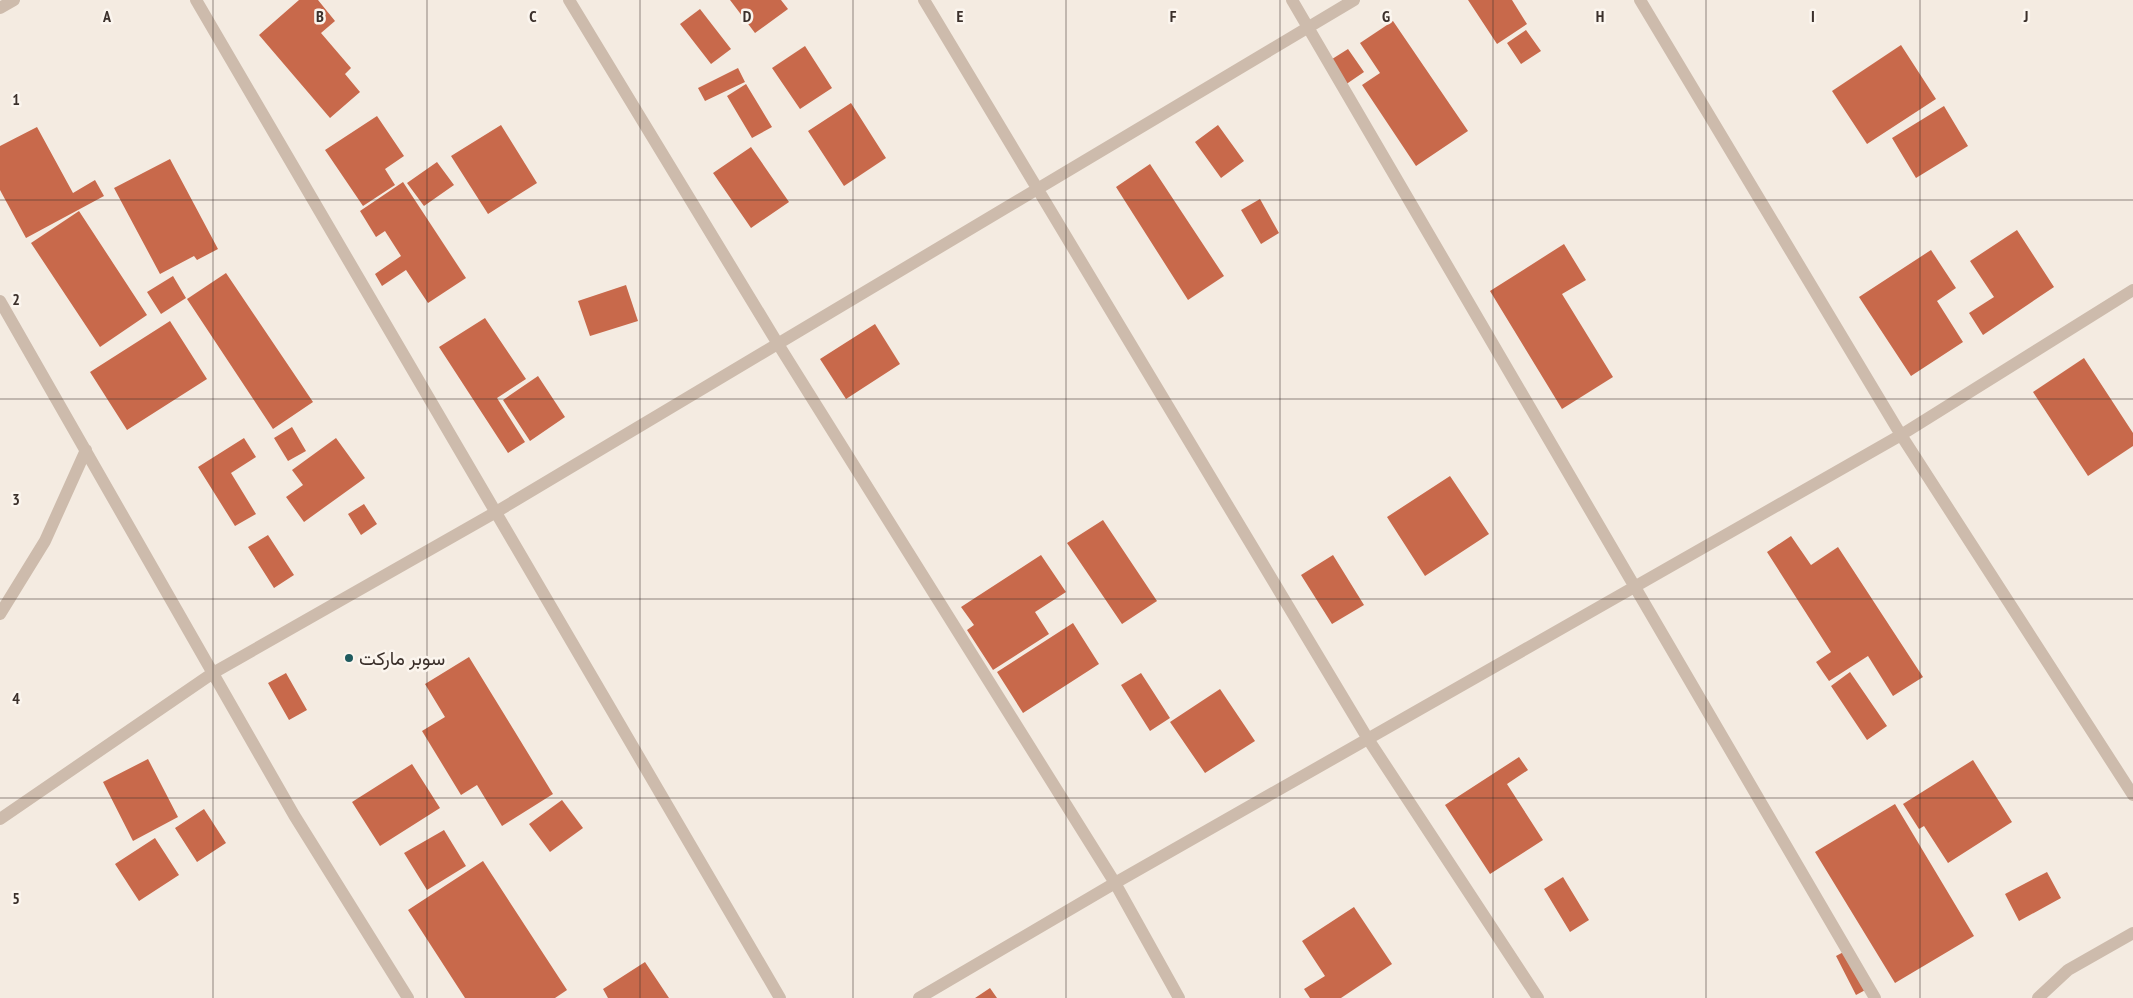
<svg xmlns="http://www.w3.org/2000/svg" width="2133" height="998" viewBox="0 0 2133 998" font-family="'PT Sans Narrow',Vazirmatn,sans-serif">
	<rect width="100%" height="100%" fill="#f4ebe1"/>
	<path fill="#c8694b" d="M 299,0 L 318,0 L 335,21 L 321,33 L 351,68 L 345,74 L 360,92 L 330,118 L 259,35 Z
		M 730,0 L 781,0 L 788,9 L 755,33 Z
		M 1468,0 L 1512,0 L 1527,24 L 1497,44 Z
		M 700,9 L 731,49 L 711,64 L 680,24 Z
		M 1393,21 L 1468,131 L 1416,166 L 1362,85 L 1380,73 L 1360,43 Z
		M 1526,30 L 1541,51 L 1521,64 L 1507,43 Z
		M 1901,45 L 1936,99 L 1867,144 L 1832,91 Z
		M 805,46 L 832,88 L 800,109 L 772,68 Z
		M 1348,49 L 1364,72 L 1345,85 L 1329,61 Z
		M 738,68 L 745,82 L 705,101 L 698,88 Z
		M 746,84 L 772,127 L 752,138 L 727,96 Z
		M 851,103 L 886,158 L 844,186 L 808,131 Z
		M 1944,106 L 1968,146 L 1916,178 L 1892,138 Z
		M 377,116 L 404,156 L 385,169 L 395,185 L 363,206 L 325,150 Z
		M 501,125 L 537,183 L 488,214 L 451,156 Z
		M 1218,125 L 1244,161 L 1221,178 L 1195,142 Z
		M 37,127 L 73,193 L 95,180 L 104,196 L 26,238 L 0,190 L 0,146 Z
		M 751,147 L 789,202 L 751,228 L 713,173 Z
		M 170,159 L 218,249 L 197,260 L 194,256 L 160,274 L 114,188 Z
		M 437,162 L 454,185 L 424,206 L 407,183 Z
		M 1150,164 L 1224,276 L 1188,300 L 1116,187 Z
		M 403,182 L 466,278 L 428,303 L 406,270 L 382,286 L 375,274 L 401,256 L 385,231 L 376,237 L 360,211 Z
		M 1260,199 L 1279,233 L 1261,244 L 1241,210 Z
		M 79,211 L 147,315 L 100,347 L 31,243 Z
		M 2017,230 L 2054,287 L 1983,335 L 1969,313 L 1994,297 L 1970,261 Z
		M 1564,244 L 1586,280 L 1562,294 L 1613,377 L 1562,409 L 1490,291 Z
		M 1931,250 L 1956,288 L 1937,301 L 1963,342 L 1911,376 L 1859,297 Z
		M 226,273 L 313,402 L 273,429 L 187,299 Z
		M 173,276 L 186,298 L 161,314 L 147,292 Z
		M 626,285 L 638,321 L 590,336 L 578,301 Z
		M 485,318 L 526,379 L 497,398 L 525,442 L 508,453 L 439,347 Z
		M 170,321 L 207,379 L 127,430 L 90,372 Z
		M 875,324 L 900,364 L 846,399 L 820,359 Z
		M 2084,358 L 2133,433 L 2133,446 L 2088,476 L 2033,392 Z
		M 538,376 L 565,417 L 530,441 L 503,400 Z
		M 292,427 L 306,451 L 288,461 L 274,438 Z
		M 244,438 L 256,457 L 231,473 L 256,514 L 235,526 L 198,467 Z
		M 336,438 L 365,478 L 304,522 L 286,497 L 303,485 L 292,470 Z
		M 1450,476 L 1489,534 L 1425,576 L 1387,517 Z
		M 364,504 L 377,524 L 361,535 L 348,514 Z
		M 1103,520 L 1157,601 L 1122,624 L 1067,543 Z
		M 268,535 L 294,575 L 274,588 L 248,547 Z
		M 1791,536 L 1811,565 L 1838,547 L 1923,677 L 1893,696 L 1868,656 L 1829,681 L 1816,662 L 1831,652 L 1767,552 Z
		M 1041,555 L 1066,592 L 1035,612 L 1049,634 L 993,670 L 967,630 L 974,625 L 961,607 Z
		M 1333,555 L 1364,605 L 1332,624 L 1301,575 Z
		M 1073,623 L 1099,664 L 1023,713 L 997,672 Z
		M 469,657 L 553,794 L 502,826 L 477,785 L 461,795 L 422,731 L 445,717 L 425,684 Z
		M 1850,672 L 1887,726 L 1867,740 L 1831,686 Z
		M 286,673 L 307,710 L 289,720 L 268,683 Z
		M 1141,673 L 1170,718 L 1150,731 L 1121,685 Z
		M 1220,689 L 1255,741 L 1205,773 L 1170,722 Z
		M 1519,757 L 1528,770 L 1507,784 L 1543,840 L 1490,874 L 1445,805 Z
		M 148,759 L 178,817 L 133,841 L 103,782 Z
		M 1973,760 L 2012,822 L 1948,863 L 1924,826 L 1919,829 L 1903,804 Z
		M 412,764 L 440,808 L 380,846 L 352,802 Z
		M 562,800 L 583,828 L 550,852 L 529,824 Z
		M 1895,804 L 1974,936 L 1895,983 L 1815,852 Z
		M 204,809 L 226,843 L 197,862 L 175,828 Z
		M 444,830 L 466,866 L 427,890 L 404,853 Z
		M 155,838 L 179,875 L 139,901 L 115,864 Z
		M 483,861 L 567,990 L 555,998 L 465,998 L 408,910 Z
		M 2047,872 L 2061,898 L 2019,921 L 2005,894 Z
		M 1563,877 L 1589,920 L 1570,932 L 1544,889 Z
		M 1354,907 L 1392,964 L 1341,998 L 1310,998 L 1304,989 L 1325,976 L 1302,941 Z
		M 1851,948 L 1871,987 L 1856,995 L 1836,956 Z
		M 645,962 L 669,998 L 608,998 L 603,989 Z
		M 990,988 L 997,998 L 975,998 Z"/>
	<g fill="none" stroke-linecap="round" stroke-linejoin="round">
		<path stroke="#cdbbac" stroke-width="12" d="M 196,0 L 780,998
			M 569,0 L 778,344 L 1115,883 L 1179,998
			M 924,0 L 1368,739 L 1538,998
			M 1292,0 L 1875,998
			M 1640,0 L 1901,435 L 2133,795
			M 0,8 L 14,0
			M 0,301 L 294,815 L 408,998
			M 0,614 L 45,541 L 86,450
			M 0,819 L 213,673 L 496,512 L 1354,0
			M 919,998 L 1115,883 L 1901,435 L 2133,290
			M 2038,998 L 2068,970 L 2133,933"/>
	</g>
	<path fill="none" stroke="#3b302b" stroke-width="1" stroke-opacity="0.55" d="M 213,0 L 213,998M 427,0 L 427,998M 640,0 L 640,998M 853,0 L 853,998M 1066,0 L 1066,998M 1280,0 L 1280,998M 1493,0 L 1493,998M 1706,0 L 1706,998M 1920,0 L 1920,998M 0,200 L 2133,200M 0,399 L 2133,399M 0,599 L 2133,599M 0,798 L 2133,798"/>
	<circle fill="#1f5a5e" stroke="#fbf5ee" stroke-width="2" cx="349" cy="658" r="5"/>
	<g text-anchor="middle" stroke-width="5" stroke-linejoin="round" paint-order="stroke">
		<g font-size="19" fill="#3b302b" stroke="#fbf5ee" text-anchor="start">
			<text x="359" y="665">سوبر ماركت</text>
		</g>
	</g>
	<g font-size="16" text-anchor="middle" font-weight="bold" fill="#3b302b" stroke="#fbf5ee" stroke-width="5" stroke-linejoin="round" paint-order="stroke">
		<text x="107" y="22">A</text>
		<text x="320" y="22">B</text>
		<text x="533" y="22">C</text>
		<text x="747" y="22">D</text>
		<text x="960" y="22">E</text>
		<text x="1173" y="22">F</text>
		<text x="1386" y="22">G</text>
		<text x="1600" y="22">H</text>
		<text x="1813" y="22">I</text>
		<text x="2026" y="22">J</text>
		<text x="16" y="105">1</text>
		<text x="16" y="305">2</text>
		<text x="16" y="505">3</text>
		<text x="16" y="704">4</text>
		<text x="16" y="904">5</text>
	</g>
</svg>
